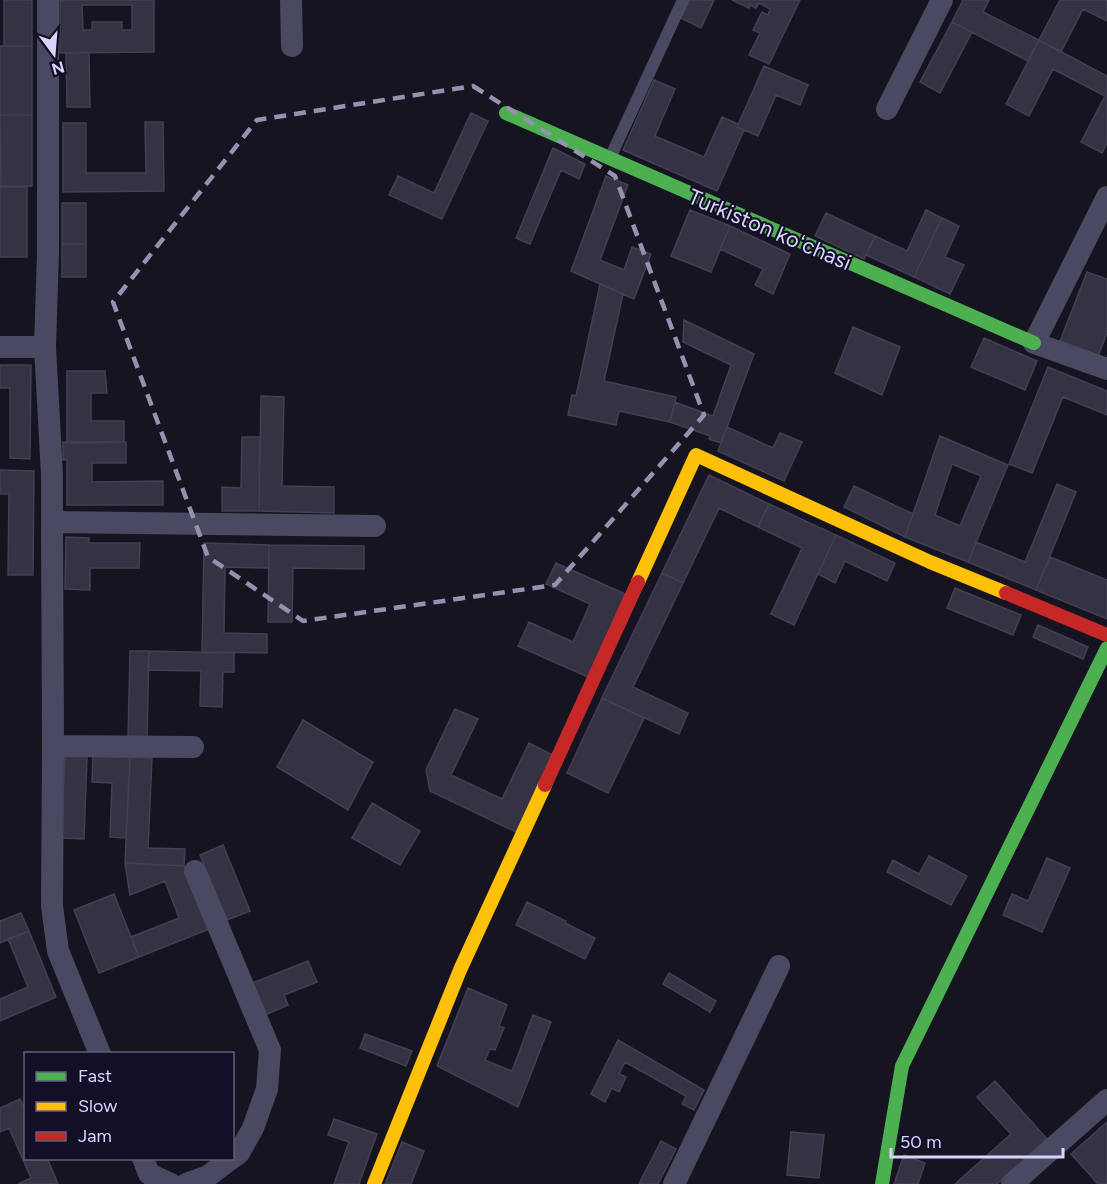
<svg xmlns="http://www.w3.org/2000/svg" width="1107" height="1184" viewBox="0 0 1107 1184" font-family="Figtree,sans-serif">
	<rect width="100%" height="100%" fill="#161421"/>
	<path fill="#343243" stroke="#433f54" stroke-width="1.5" fill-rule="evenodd" d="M 4,0 L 32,0 L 32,46 L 4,46 Z
		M 60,0 L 154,0 L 154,52 L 60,53 ZM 82,5 L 132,5 L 132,30 L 122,30 L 122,22 L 92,22 L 92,30 L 83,30 Z
		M 690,0 L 714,0 L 701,28 L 681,18 Z
		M 732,0 L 800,0 L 769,64 L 749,55 L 760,33 L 753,30 L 762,12 L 768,15 L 770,9 L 759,3 L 756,8 L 750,5 L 749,8 Z
		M 963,0 L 989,0 L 983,12 L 1039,40 L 1028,61 L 952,22 Z
		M 1060,0 L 1107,0 L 1107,21 L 1083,9 L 1061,52 L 1039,40 Z
		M 952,22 L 972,32 L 940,93 L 920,82 Z
		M 1039,40 L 1107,76 L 1107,143 L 1102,153 L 1081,142 L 1105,96 L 1053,69 L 1029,116 L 1006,104 Z
		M 0,46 L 32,46 L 32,115 L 0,115 Z
		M 66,53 L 89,53 L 90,107 L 67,107 Z
		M 764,66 L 808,85 L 800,105 L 776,95 L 758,136 L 737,127 Z
		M 654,80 L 675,89 L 655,136 L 704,157 L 722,117 L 738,124 L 737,127 L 744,130 L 717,191 L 623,150 Z
		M 471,113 L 488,121 L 442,219 L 389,195 L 398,176 L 434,193 Z
		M 0,115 L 32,115 L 32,186 L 1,187 Z
		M 145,122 L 163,122 L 164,191 L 63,192 L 63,123 L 86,123 L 86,173 L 146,173 Z
		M 553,148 L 585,164 L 579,179 L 561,170 L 530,244 L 516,238 Z
		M 606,176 L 628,185 L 600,260 L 624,270 L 632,247 L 651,254 L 634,299 L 571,271 Z
		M 0,186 L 27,187 L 27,257 L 0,257 Z
		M 62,203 L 86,203 L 86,244 L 62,244 Z
		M 690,210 L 730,226 L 711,272 L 671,256 Z
		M 926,210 L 942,218 L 914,277 L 866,255 L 875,236 L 907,251 Z
		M 826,213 L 875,236 L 864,259 L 815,236 Z
		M 942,218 L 959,226 L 945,257 L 964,265 L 950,294 L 914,277 Z
		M 730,226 L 790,254 L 773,294 L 755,285 L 763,269 L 720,249 Z
		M 62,244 L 86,244 L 86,277 L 62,277 Z
		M 1087,272 L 1107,279 L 1107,333 L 1098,356 L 1060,341 Z
		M 600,284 L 623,294 L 604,381 L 676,397 L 670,422 L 619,411 L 616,425 L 568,415 L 572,395 L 576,396 Z
		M 684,320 L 754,354 L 721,443 L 709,439 L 710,436 L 670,422 L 675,402 L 713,416 L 731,365 L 683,342 Z
		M 853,327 L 900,347 L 882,395 L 835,373 Z
		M 984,338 L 1037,361 L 1025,390 L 971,367 Z
		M 0,365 L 31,365 L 30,459 L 10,458 L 10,388 L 0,388 Z
		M 1048,367 L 1107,391 L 1107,415 L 1063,397 L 1032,473 L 1009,464 Z
		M 67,371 L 105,371 L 107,393 L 91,393 L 91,421 L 124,421 L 124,442 L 67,443 Z
		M 261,396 L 284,397 L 282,486 L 334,487 L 334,513 L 259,511 Z
		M 727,427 L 773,448 L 780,433 L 802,442 L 784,481 L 718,451 Z
		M 940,436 L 1008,465 L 968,562 L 905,537 ZM 952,464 L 981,476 L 960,526 L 935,515 Z
		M 242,437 L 260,437 L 259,511 L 222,511 L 222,487 L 241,488 Z
		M 63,442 L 126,442 L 126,463 L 92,463 L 92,482 L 163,481 L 163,505 L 67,505 L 67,460 L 63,460 Z
		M 0,470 L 34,471 L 33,575 L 8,575 L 9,494 L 0,494 Z
		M 709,475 L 769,504 L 758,527 L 719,508 L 683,583 L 662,573 Z
		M 1057,484 L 1076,492 L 1036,590 L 968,562 L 976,542 L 1025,562 Z
		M 854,486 L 913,514 L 905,537 L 844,507 Z
		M 769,504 L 836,535 L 794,625 L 771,614 L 802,548 L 758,527 Z
		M 836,535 L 895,563 L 887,581 L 845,561 L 835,583 L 818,574 Z
		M 66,537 L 89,538 L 89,543 L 140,543 L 139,568 L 90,568 L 90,590 L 65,589 Z
		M 204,543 L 269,545 L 269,568 L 225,567 L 224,633 L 267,634 L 267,653 L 202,652 Z
		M 269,545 L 364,546 L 364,569 L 293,568 L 292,622 L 268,622 Z
		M 1050,557 L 1107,580 L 1107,619 L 1036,590 Z
		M 556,563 L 625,594 L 588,677 L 518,646 L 529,622 L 573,642 L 590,604 L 546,584 Z
		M 662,573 L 683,583 L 633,687 L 688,713 L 679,734 L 602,698 Z
		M 955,588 L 1021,615 L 1013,635 L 947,608 Z
		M 1038,625 L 1088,647 L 1083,659 L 1033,637 Z
		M 130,651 L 149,651 L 147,738 L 128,738 Z
		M 149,651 L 234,653 L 234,672 L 223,672 L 222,707 L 200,706 L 201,671 L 148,670 Z
		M 602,698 L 644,718 L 608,793 L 567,773 Z
		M 455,709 L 478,719 L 451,775 L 502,799 L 529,743 L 553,755 L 516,832 L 430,791 L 426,770 Z
		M 303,720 L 373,762 L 348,810 L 277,767 Z
		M 65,756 L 87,756 L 84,839 L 61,838 Z
		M 93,756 L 130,757 L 126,838 L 110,837 L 112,783 L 92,782 Z
		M 130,757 L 152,758 L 148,848 L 185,849 L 184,866 L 125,863 Z
		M 372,803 L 420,831 L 400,865 L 352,838 Z
		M 223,845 L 250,911 L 227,920 L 200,855 Z
		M 929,856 L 967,876 L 951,905 L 887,872 L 893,860 L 919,874 Z
		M 1047,858 L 1070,868 L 1042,932 L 1003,915 L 1012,894 L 1028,901 Z
		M 125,863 L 184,866 L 209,929 L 139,957 L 131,937 L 179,918 L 165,881 L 130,895 Z
		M 114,894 L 139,957 L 99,973 L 74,910 Z
		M 527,902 L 566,921 L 565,923 L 595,938 L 585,959 L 516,925 Z
		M 21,913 L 29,931 L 0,943 L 0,921 Z
		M 29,931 L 56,997 L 0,1021 L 0,999 L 28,987 L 8,939 Z
		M 308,961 L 317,982 L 284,995 L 288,1005 L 265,1015 L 252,983 Z
		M 669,973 L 716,1001 L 710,1012 L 663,984 Z
		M 468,988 L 507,1005 L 499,1026 L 504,1028 L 495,1050 L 490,1049 L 485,1060 L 512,1071 L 533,1015 L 551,1022 L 518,1107 L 437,1066 Z
		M 365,1034 L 412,1051 L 406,1066 L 360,1048 Z
		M 618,1040 L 704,1090 L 694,1110 L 682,1104 L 686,1096 L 625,1062 L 619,1074 L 626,1077 L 619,1092 L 612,1088 L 605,1102 L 591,1094 Z
		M 995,1081 L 1047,1139 L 997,1184 L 955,1184 L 1011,1134 L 977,1097 Z
		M 20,1099 L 26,1111 L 26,1158 L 47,1158 L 58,1184 L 18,1184 L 31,1178 L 9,1128 L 0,1132 L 0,1108 Z
		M 334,1119 L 377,1134 L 359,1184 L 334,1184 L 349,1142 L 328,1135 Z
		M 1107,1122 L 1107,1184 L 1098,1184 L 1071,1154 Z
		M 791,1132 L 824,1135 L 819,1178 L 787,1175 Z
		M 661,1141 L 676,1149 L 658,1184 L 639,1184 Z
		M 402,1142 L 424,1151 L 411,1184 L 385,1184 Z
		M 904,1155 L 925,1163 L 918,1184 L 894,1184 Z"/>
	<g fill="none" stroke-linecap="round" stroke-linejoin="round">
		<path stroke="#4a4962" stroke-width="12" d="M 610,158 L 683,0"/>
		<path stroke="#4a4962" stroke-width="22" d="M 291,0 L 292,46
			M 887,109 L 942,0
			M 1107,197 L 1034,343 L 1107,369
			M 0,347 L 45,347 L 48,252 L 48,0
			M 45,347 L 52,475 L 52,522 L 375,526
			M 52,522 L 53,746 L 52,906 L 58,951 L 100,1054
			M 53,746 L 193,747
			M 195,871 L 270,1050 L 267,1089 L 253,1128 L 239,1153 L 232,1158
			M 143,1158 L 149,1174 L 171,1184
			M 186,1184 L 208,1176 L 232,1158
			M 674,1184 L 779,966
			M 1012,1184 L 1107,1100"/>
		<path stroke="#4caf50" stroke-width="14" d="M 506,113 L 1034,343
			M 882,1184 L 902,1066 L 1107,648"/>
		<path stroke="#ffc107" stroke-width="14" d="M 638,582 L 696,455 L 930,562 L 1006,593
			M 374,1184 L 460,970 L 545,785"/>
		<path stroke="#c62828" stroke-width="14" d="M 1006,593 L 1107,635
			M 545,785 L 638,582"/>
	</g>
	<path fill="none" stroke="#9591b1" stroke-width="4.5" stroke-dasharray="12 8" stroke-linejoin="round" d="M 473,86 L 615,176 L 704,415 L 555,585 L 303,621 L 208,557 L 113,302 L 257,120 Z"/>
	<g text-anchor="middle" stroke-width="4.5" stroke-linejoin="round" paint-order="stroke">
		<g font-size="22" fill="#d9d4ff" stroke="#130f26">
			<text transform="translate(770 229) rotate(23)" y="8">Turkiston koʻchasi</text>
		</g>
	</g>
	<rect x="24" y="1052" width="210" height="108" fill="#130f26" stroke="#625e7d" stroke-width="1.5"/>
	<rect x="36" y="1072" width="30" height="9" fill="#4caf50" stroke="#625e7d" stroke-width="1.5"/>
	<text x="78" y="1082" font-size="18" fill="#d9d4ff">Fast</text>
	<rect x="36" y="1102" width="30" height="9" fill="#ffc107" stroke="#625e7d" stroke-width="1.5"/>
	<text x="78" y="1112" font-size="18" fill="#d9d4ff">Slow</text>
	<rect x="36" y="1132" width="30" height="9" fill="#c62828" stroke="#625e7d" stroke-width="1.5"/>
	<text x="78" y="1142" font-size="18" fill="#d9d4ff">Jam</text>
	<g transform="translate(54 54) rotate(164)" stroke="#130f26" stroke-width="4.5" paint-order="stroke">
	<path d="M0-4.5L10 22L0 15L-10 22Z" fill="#d9d4ff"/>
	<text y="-9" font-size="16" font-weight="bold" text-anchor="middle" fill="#d9d4ff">N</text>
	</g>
	<path d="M891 1148v9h172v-9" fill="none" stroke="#d9d4ff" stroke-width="3"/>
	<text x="900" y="1148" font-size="18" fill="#d9d4ff" stroke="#130f26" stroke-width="4.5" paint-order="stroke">50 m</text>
</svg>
